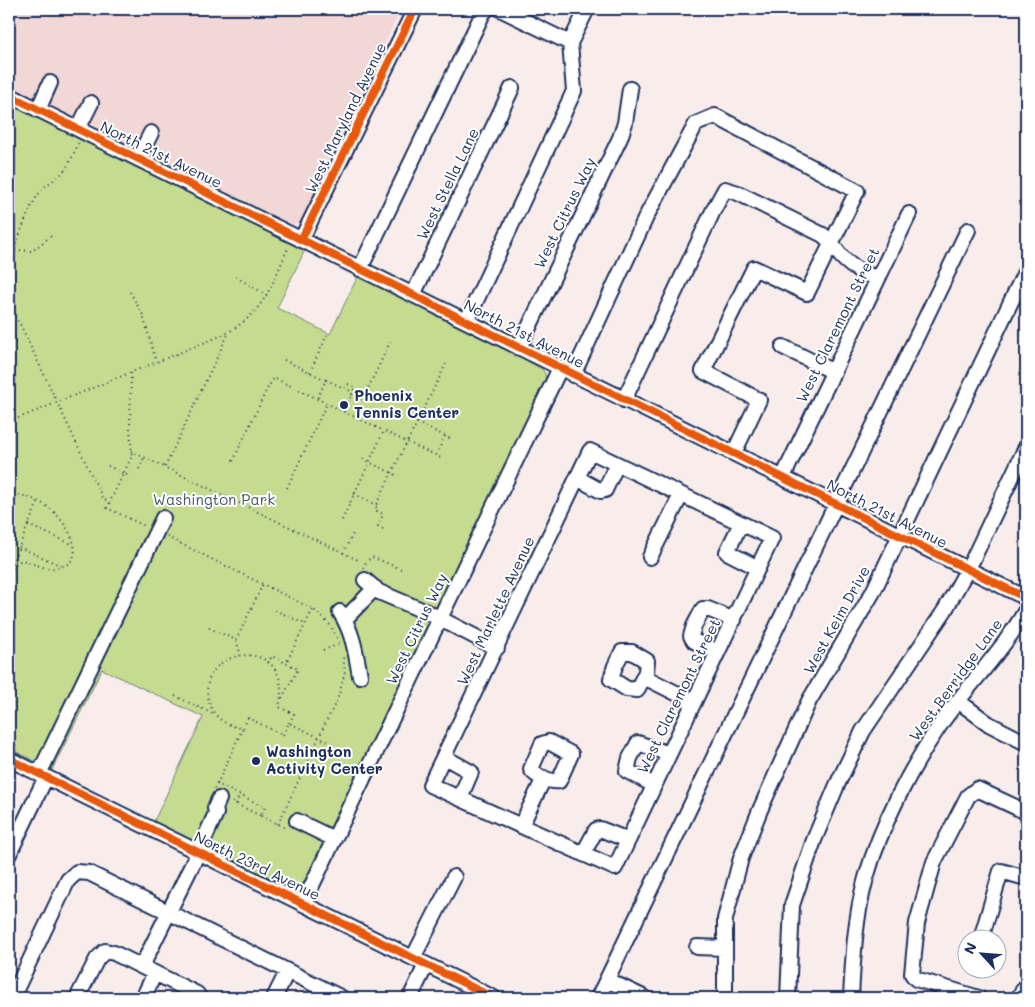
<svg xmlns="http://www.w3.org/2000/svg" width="1035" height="1007" viewBox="0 0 1035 1007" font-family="Mali,sans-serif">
	<rect width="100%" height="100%" fill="#f9edec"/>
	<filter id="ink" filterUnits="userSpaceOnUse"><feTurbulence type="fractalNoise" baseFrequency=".02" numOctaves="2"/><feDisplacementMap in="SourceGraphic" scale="10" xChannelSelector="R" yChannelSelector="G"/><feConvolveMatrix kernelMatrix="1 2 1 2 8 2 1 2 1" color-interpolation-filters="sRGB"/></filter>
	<g filter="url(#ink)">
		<path fill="#f1d7d5" d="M 9,9 L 401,9 L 301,221 L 299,223 L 293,225 L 9,85 Z"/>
		<path fill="#c4db90" stroke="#708577" d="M 9,104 L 305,250 L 277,308 L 330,334 L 358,276 L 503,348 L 542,369 L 545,374 L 546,380 L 302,886 L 296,889 L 291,888 L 154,821 L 203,717 L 102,669 L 52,770 L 9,748 Z"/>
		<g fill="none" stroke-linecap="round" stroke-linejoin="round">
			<g stroke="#1b2f5e" stroke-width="18">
				<path id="minor" d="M 500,9 L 570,43
					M 9,95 L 1026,598
					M 38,110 L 50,83
					M 78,129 L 91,103
					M 138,159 L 151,133
					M 301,240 L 415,9
					M 360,269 L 483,13 L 487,9
					M 413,295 L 512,88
					M 467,320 L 574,91 L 570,43 L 587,9
					M 783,347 L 834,372
					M 519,348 L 620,138 L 625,123 L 630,89
					M 573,375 L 647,215 L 696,124 L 715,116 L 857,191 L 807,293 L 754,268 L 703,371 L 759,400 L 734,453
					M 624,400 L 714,209 L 725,189 L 738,193 L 823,235 C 833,243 837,254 847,262 C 855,270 868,275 878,279
					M 590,451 L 772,538 L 615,868 L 430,785 Z
					M 783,477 L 909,214
					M 577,478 L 601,491 L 605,490 L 617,464
					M 741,523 L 727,552 L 758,568
					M 650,557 L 681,495
					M 365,580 L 379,592 L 431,614 L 497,648
					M 340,612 C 353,632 356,654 360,676
					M 345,619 L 375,588
					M 622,652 L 632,652 L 647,661 L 646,672 L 637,690 L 627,689 L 611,679 L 615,666 Z
					M 718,652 L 694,641 L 691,636 L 694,626 L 703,609 L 708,609 L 734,620
					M 644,677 L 694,702
					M 958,701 L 989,724 L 1026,743
					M 549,742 L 571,754 L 559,781 C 551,782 535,777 531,769 L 542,744 Z
					M 444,757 L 471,772 L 460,798
					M 9,759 L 494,998
					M 39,774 L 163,518
					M 654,785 L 627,771 L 630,758 L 638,743 L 669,754
					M 297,821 L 334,839
					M 521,826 L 544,778
					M 9,854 L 46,777
					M 583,854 L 596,830 L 600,829 L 628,840
					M 303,904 L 560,368
					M 983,932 L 1001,871 L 1026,878
					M 697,947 L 724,948
					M 413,958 L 454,877
					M 142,966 L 198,853 L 216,813 L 215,808 L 219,799
					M 607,980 L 645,998
					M 12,998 L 68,880 L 77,872 L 89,873 L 342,998
					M 77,998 L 97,959 L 105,951 L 114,953 L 197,994 L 199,998
					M 143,998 L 155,973
					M 274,998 L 287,972
					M 410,998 L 426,965
					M 598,998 L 968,230
					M 725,998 L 725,919 L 741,858 L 760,810 L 809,701 L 873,592 L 1026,270
					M 788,998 L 792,905 L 814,840 L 837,785 L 863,731 L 945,610 L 973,559 L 1026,447
					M 851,998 C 853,958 855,917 866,878 C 881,825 911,767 942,722 C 969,684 1003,651 1026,610
					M 979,998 L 916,979 L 912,974 L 917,923 L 934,862 L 968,796 L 977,789 L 1026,812
					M 1018,998 L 1026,986"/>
			</g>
			<path stroke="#1b2f5e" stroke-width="2" stroke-dasharray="1 4" stroke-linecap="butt" d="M 9,240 L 17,244
				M 9,243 L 9,242
				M 15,250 L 32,251 L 51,236
				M 9,263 C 19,240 25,213 40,192 C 45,185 53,181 60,175 C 69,167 74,152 79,142
				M 236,277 L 267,295
				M 130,292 L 143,315 L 156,362
				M 9,308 L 21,326 L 102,497 L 109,503
				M 284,360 L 326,380 L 317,399
				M 310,372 L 327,335
				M 131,373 L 130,427 L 132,456 L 107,508 L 145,526
				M 326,380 L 353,392
				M 348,384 L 355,387 L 352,394 L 363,399 L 392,338
				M 343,411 L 352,394
				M 9,422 L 223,335 C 265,313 271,286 289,246
				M 417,423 L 446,364
				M 131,451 L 358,560
				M 436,455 L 445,436 L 451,439
				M 363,459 L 398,476
				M 233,461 L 267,389 L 274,378 L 384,431
				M 108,466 L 131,477
				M 165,467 L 229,332
				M 139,469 L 144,458
				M 287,488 L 327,403
				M 9,492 C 23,495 36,499 48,507 C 66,520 94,563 55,568 C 43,570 33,562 21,560 L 9,571
				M 354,494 L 377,505
				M 342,520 L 384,431 L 407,442 L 417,423 L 445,436
				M 28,525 L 74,545
				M 383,529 L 378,526 L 383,514 L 377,511 L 378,508 L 375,507 L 407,442 L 443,459
				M 167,537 L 313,609 L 331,626 L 340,644
				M 19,547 L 62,566
				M 343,553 L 354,532
				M 10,568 L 38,502
				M 363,568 L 366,562 L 372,557 L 401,569
				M 275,610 L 305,624
				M 209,628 L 236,640 L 241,655
				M 236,640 L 263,584
				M 323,650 L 340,644
				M 268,663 L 272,656 L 286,663
				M 175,696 L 215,715
				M 282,698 L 298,669 L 286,663 L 313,609
				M 9,720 L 16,749
				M 289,723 L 294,714 L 279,707 C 297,628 183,648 212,709 C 218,721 231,727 243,728 L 248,718 L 283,735 L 289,723 L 333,744
				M 217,784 L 243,728
				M 214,789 L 217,784 L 265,807 L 261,816 L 230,801
				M 236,804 L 240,795
				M 261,816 L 288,829
				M 278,824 L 339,695 L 345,672 L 343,656"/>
			<use href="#minor" stroke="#fff" stroke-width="14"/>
			<g stroke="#fff" stroke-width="11">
				<path id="cycleway" d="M 9,95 L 1026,598
					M 301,240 L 415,9
					M 9,759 L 494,998"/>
			</g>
			<use href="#cycleway" stroke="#e8590c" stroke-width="8"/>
		</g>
	</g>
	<g fill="#1b2f5e" stroke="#fff" stroke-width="2">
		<circle cx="344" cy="405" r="5"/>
		<circle cx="256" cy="761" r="5"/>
	</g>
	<g text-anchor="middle" stroke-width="4" stroke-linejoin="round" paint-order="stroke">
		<g font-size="15" fill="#1b2f5e" stroke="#fff">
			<text transform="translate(346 118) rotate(-64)" y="5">West Maryland Avenue</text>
			<text transform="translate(161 155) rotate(26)" y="5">North 21st Avenue</text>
			<text transform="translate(448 184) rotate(-64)" y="5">West Stella Lane</text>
			<text transform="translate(565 213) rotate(-64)" y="5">West Citrus Way</text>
			<text transform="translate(838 325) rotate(-64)" y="5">West Claremont Street</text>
			<text transform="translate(524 334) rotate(27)" y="5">North 21st Avenue</text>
			<text transform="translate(887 514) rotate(27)" y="5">North 21st Avenue</text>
			<text transform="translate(496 611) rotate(-65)" y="5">West Marlette Avenue</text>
			<text transform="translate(837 620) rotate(-61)" y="5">West Keim Drive</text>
			<text transform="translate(417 629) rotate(-64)" y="5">West Citrus Way</text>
			<text transform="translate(956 680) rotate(-54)" y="5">West Berridge Lane</text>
			<text transform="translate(679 696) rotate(-64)" y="5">West Claremont Street</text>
			<text transform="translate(257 866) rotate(26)" y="5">North 23rd Avenue</text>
		</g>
		<g font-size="15" font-weight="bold" fill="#1b2f5e" stroke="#fff" text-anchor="start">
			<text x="354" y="401">Phoenix<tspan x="354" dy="17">Tennis Center</tspan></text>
			<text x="266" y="757">Washington<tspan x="266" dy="17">Activity Center</tspan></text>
		</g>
		<g font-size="15" fill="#455a6a" stroke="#fff">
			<text x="214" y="505">Washington Park</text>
		</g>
	</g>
	<rect width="1035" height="1007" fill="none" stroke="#fff" stroke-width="30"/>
	<rect x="15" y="15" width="1005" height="977" fill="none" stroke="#1b2f5e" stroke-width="2" filter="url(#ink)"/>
	<g transform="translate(982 954) rotate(296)"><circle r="24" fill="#ffffff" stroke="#a4acbf"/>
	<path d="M0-4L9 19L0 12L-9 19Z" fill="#1b2f5e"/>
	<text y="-8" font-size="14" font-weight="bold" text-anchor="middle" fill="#1b2f5e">N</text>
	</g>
</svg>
